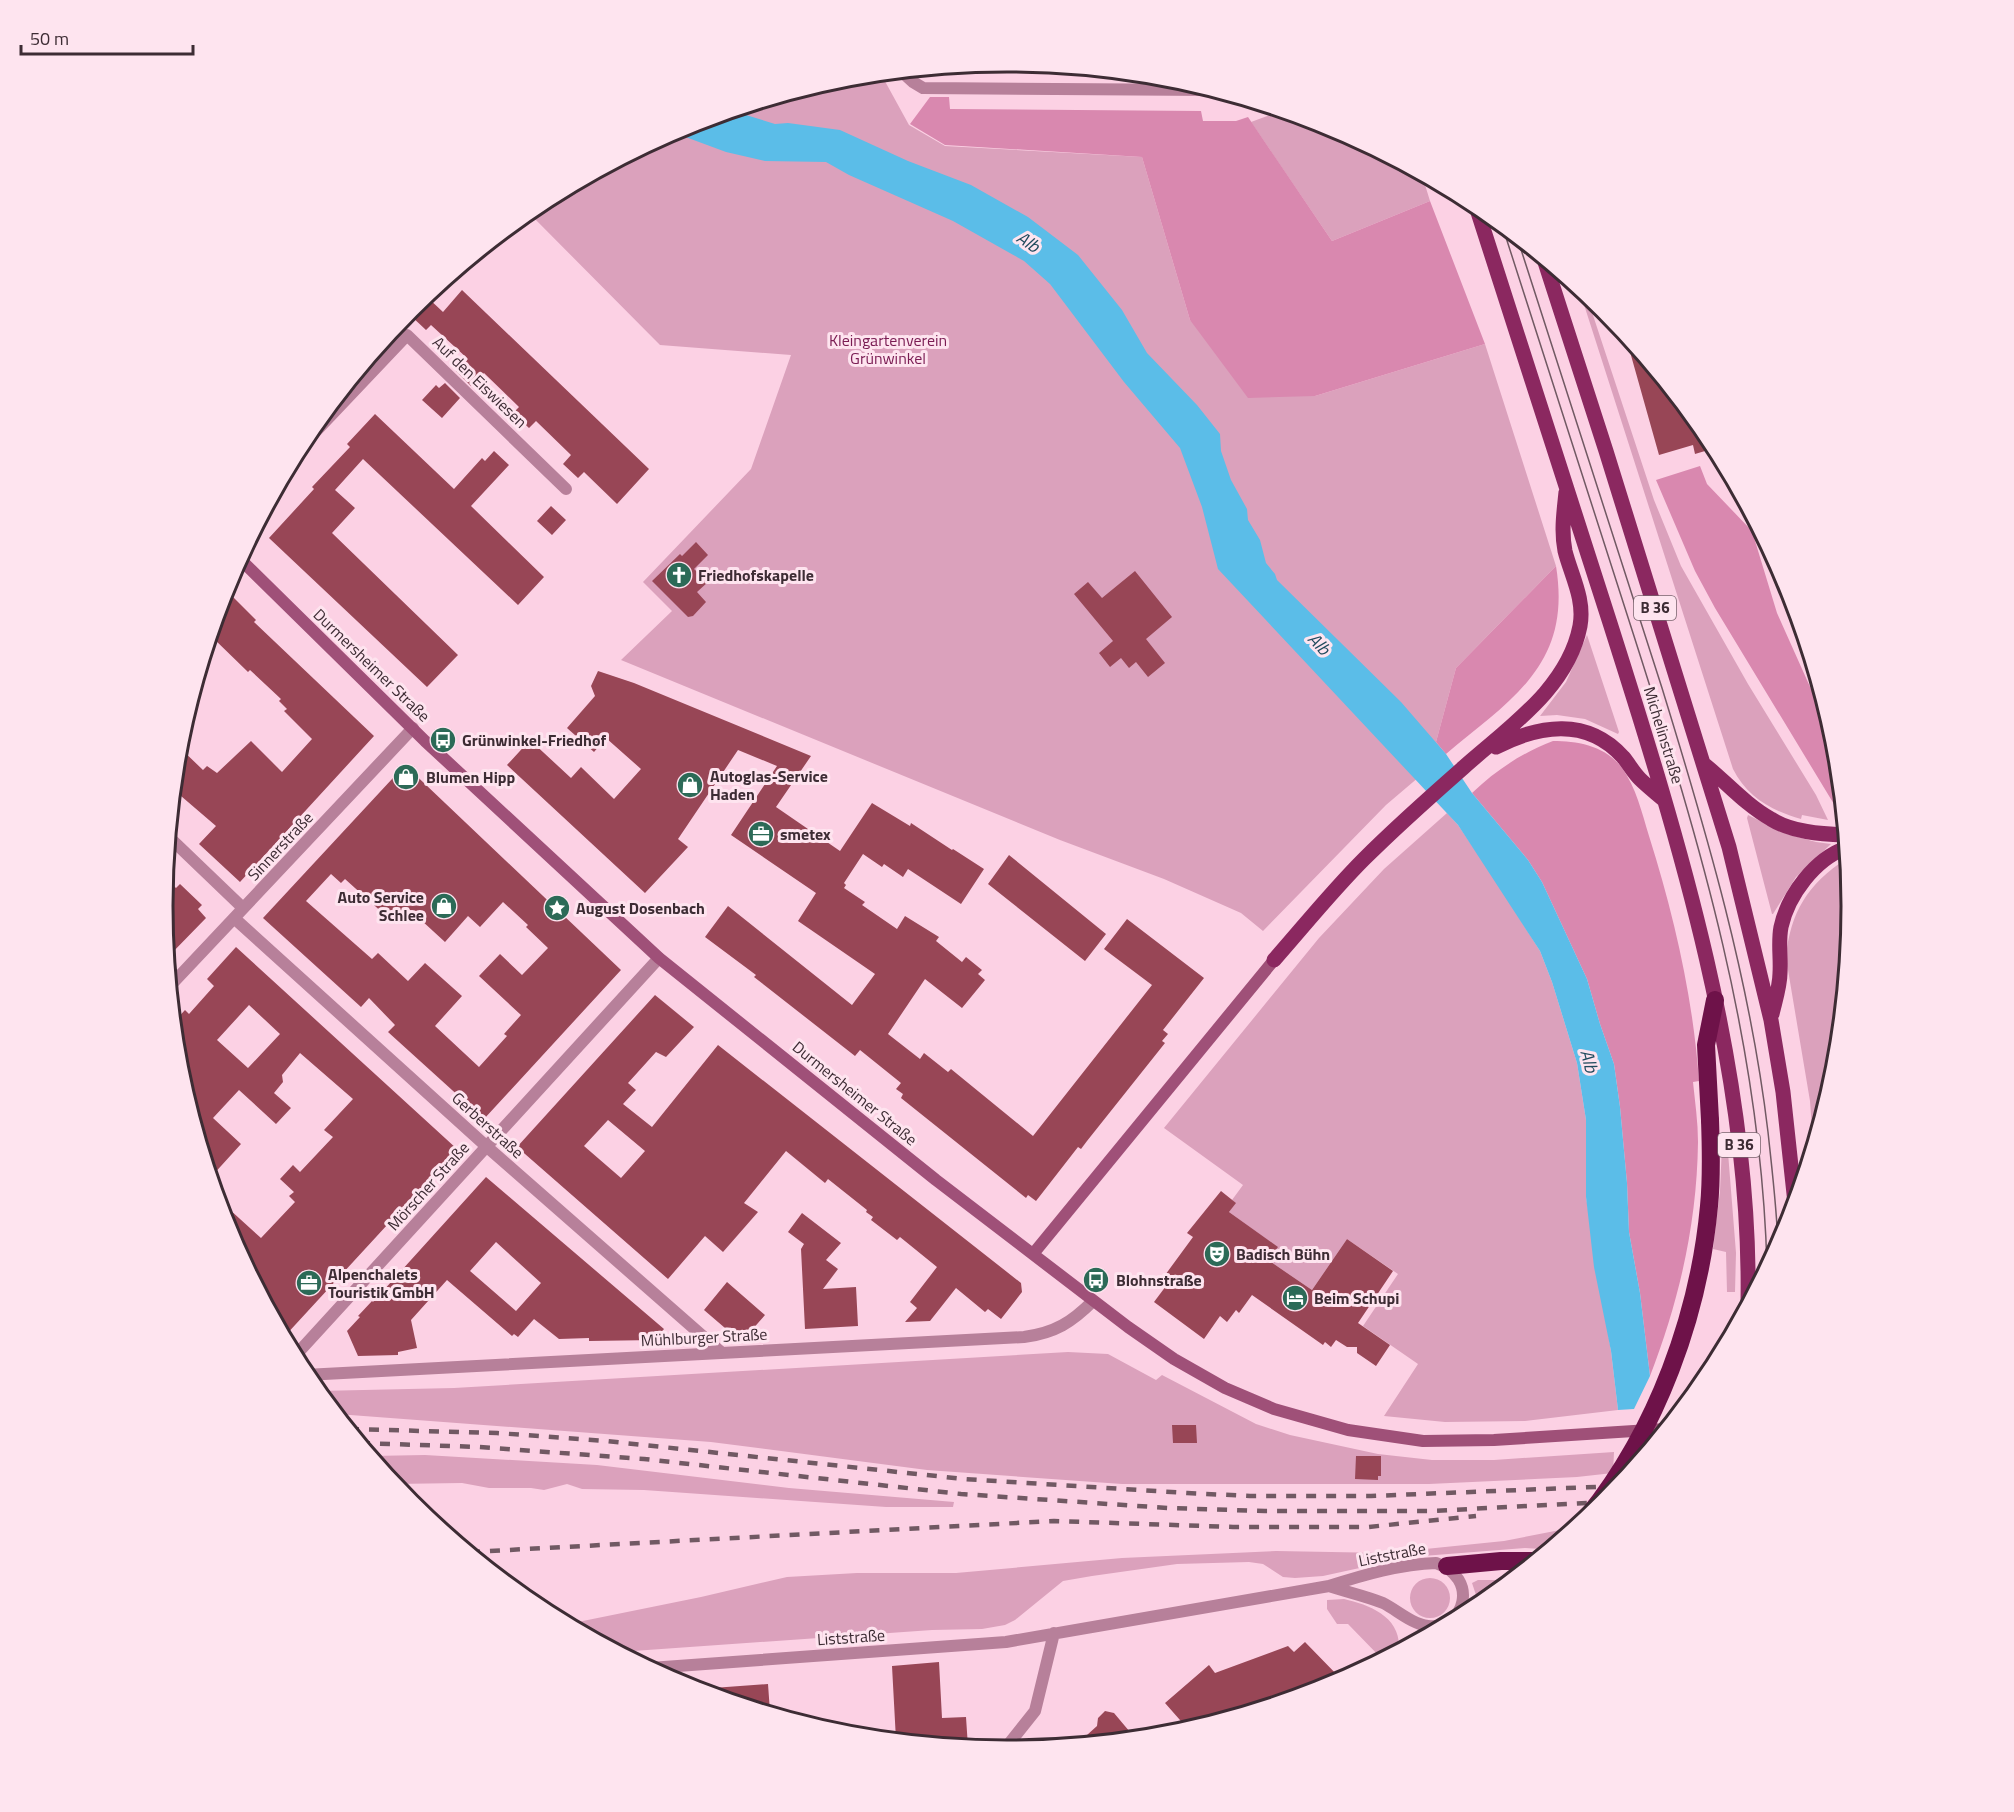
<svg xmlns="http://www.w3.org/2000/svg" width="2014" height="1812" viewBox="0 0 2014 1812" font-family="'Titillium Web',sans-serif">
	<rect width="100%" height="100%" fill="#fcd1e4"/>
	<path fill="#dba1bc" d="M 881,74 L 909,125 L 945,146 L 1142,157 L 1190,320 L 1315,396 L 1485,344 L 1556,566 L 1456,668 L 1436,742 L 1446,754 L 1386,805 L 1263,931 L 1241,913 L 1164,879 L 1060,840 L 621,660 L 672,611 L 643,582 L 751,469 L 791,355 L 660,345 L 528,212 L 538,204 L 684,126 L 843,78 Z
		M 1281,111 L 1330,126 L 1422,175 L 1430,201 L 1332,241 L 1251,122 Z
		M 1579,289 L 1586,294 L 1654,500 L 1681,566 L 1748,684 L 1816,795 L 1828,820 L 1802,815 L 1801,819 C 1772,811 1747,797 1733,769 Z
		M 1587,635 L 1619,732 L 1618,734 L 1585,719 L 1557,715 L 1540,716 L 1566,682 Z
		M 1447,813 L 1458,825 L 1492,875 L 1540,951 L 1552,982 L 1577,1063 L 1586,1120 L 1586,1197 L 1611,1351 L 1618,1410 L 1525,1421 L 1445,1422 L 1384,1416 L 1418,1364 L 1363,1326 L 1398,1274 L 1347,1239 L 1312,1290 L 1268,1260 L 1277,1247 L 1229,1212 L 1235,1203 L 1232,1200 L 1243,1185 L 1164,1128 L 1319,938 L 1384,869 Z
		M 1748,815 L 1787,834 L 1816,842 L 1831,844 L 1796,877 L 1773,914 L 1772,914 L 1747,818 Z
		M 1846,859 L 1851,906 L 1835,1071 L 1813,1143 L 1810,1101 L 1786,958 C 1790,912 1808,884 1846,859 Z
		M 1724,1138 L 1727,1140 L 1736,1253 L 1735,1292 L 1727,1292 L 1726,1252 L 1713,1249 L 1720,1191 L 1722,1145 Z
		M 1068,1352 L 1108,1354 L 1156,1380 L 1162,1375 L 1256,1424 L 1290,1435 L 1378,1454 L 1432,1460 L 1494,1460 L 1614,1452 L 1613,1473 L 1577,1477 L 1429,1484 L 1122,1484 L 927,1470 L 711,1442 L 337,1414 L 318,1391 L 454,1388 Z
		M 425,1455 L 597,1465 L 789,1488 L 954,1502 L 953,1507 L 886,1507 L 644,1490 L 582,1489 L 567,1484 L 544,1490 L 531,1488 L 489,1488 L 462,1483 L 394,1484 L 371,1456 Z
		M 1560,1530 L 1541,1549 L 1525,1548 L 1410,1557 L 1323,1576 L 1295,1578 L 1283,1577 L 1263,1564 L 1249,1562 L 1177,1564 L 1092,1576 L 1063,1581 L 1015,1620 L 1005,1625 L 982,1629 L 932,1630 L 619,1652 L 568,1624 L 701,1597 L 787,1577 L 857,1573 L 956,1573 L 1122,1558 L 1276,1551 L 1386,1553 L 1504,1541 Z
		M1410 1598a20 20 0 1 1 40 0a20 20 0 1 1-40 0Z
		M 1478,1580 L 1510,1580 L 1475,1609 L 1477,1598 L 1472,1583 Z
		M 1344,1599 C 1370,1605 1401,1617 1399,1649 L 1382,1659 L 1348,1624 L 1337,1624 L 1327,1609 L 1327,1600 Z"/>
	<path fill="#d988af" d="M 930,97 L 949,97 L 950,109 L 1201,111 L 1203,121 L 1236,121 L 1248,117 L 1332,241 L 1430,201 L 1485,344 L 1315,396 L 1248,398 L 1190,320 L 1142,157 L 945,145 L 910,124 Z
		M 1700,466 L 1707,484 L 1752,531 L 1777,613 L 1836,745 L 1843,819 L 1715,608 L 1695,571 L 1656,480 Z
		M 1556,566 C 1572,664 1513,698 1446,754 L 1436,742 L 1456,668 Z
		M 1553,741 C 1578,741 1606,746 1622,768 C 1636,787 1642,813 1649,836 C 1674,915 1693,997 1699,1081 L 1693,1082 C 1695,1102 1698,1122 1698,1142 C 1697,1224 1679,1301 1650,1376 L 1640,1293 L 1629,1232 L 1627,1183 L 1620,1107 L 1614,1064 L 1600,1024 L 1587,979 L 1542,882 L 1528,860 L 1472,793 C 1496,770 1522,753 1553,741 Z"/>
	<path fill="#5bbde8" d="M 733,111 L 775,124 L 788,123 L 840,130 L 908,161 L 971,185 L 1028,217 L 1078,255 L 1122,310 L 1147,353 L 1197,405 L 1220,434 L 1221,451 L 1231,480 L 1247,509 L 1248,520 L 1260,540 L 1266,563 L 1275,574 L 1277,580 L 1401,702 L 1446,754 L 1472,793 L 1528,860 L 1542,882 L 1587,979 L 1600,1024 L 1614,1064 L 1620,1107 L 1627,1183 L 1629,1232 L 1640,1293 L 1650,1376 L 1634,1409 L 1618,1410 L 1611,1351 L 1594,1267 L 1586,1197 L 1586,1120 L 1577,1063 L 1552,982 L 1540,951 L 1458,825 L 1218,569 L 1202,507 L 1180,448 L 1124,382 L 1050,284 L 1024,261 L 953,221 L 849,175 L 826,162 L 765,161 L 726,152 L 672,132 L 684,126 Z"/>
	<path fill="#984656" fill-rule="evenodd" d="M 462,290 L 649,469 L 617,504 L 584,472 L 578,478 L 563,464 L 571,455 L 536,421 L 529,428 L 513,413 L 519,407 L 484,373 L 471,386 L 456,371 L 468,359 L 431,325 L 426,330 L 410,315 L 427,297 L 443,312 Z
		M 1625,334 L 1709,437 L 1715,448 L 1695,454 L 1693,445 L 1659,455 Z
		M 445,383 L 460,398 L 442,418 L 422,400 L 436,385 L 439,388 Z
		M 375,414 L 454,489 L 482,458 L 485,461 L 494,451 L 509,465 L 471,506 L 544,577 L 518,605 L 363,459 L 335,490 L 355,508 L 332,533 L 458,655 L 427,687 L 269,538 L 314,489 L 312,487 L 350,447 L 347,444 Z
		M 551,506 L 566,520 L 552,535 L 537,521 Z
		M 696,542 L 708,555 L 694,569 L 708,582 L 697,592 L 706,602 L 693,616 L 688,617 L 652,581 L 680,554 L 682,556 Z
		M 1135,571 L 1172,617 L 1146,639 L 1165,663 L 1148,677 L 1136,662 L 1129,668 L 1121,658 L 1110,667 L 1099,653 L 1113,641 L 1074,594 L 1088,582 L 1102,598 Z
		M 225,589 L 256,620 L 254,622 L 374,736 L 240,882 L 199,844 L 216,826 L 174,790 L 178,746 L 203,770 L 207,766 L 217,773 L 251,741 L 282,772 L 312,739 L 284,711 L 287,709 L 279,701 L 281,699 L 250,670 L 248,672 L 211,636 Z
		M 598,671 L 634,683 L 811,756 L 776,807 L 840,851 L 872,803 L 910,826 L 911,823 L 952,850 L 953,849 L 984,869 L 961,904 L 908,869 L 903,877 L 884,864 L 882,867 L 863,854 L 844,883 L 846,885 L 844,888 L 865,902 L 862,905 L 897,929 L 905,916 L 939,937 L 936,941 L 962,962 L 966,957 L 982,970 L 978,974 L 985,980 L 962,1008 L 925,979 L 888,1034 L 920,1059 L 924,1053 L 948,1072 L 951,1069 L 1033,1136 L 1152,985 L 1104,949 L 1127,919 L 1204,978 L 1163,1030 L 1168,1034 L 1162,1041 L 1165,1043 L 1087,1141 L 1081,1149 L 1078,1147 L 1036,1201 L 1028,1195 L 1026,1198 L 901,1098 L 903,1094 L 896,1089 L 901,1083 L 860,1050 L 855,1056 L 754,977 L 756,975 L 705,937 L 728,906 L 852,1005 L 875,974 L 798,921 L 816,893 L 731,835 L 777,766 L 738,750 L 678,839 L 688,847 L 645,893 L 507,765 L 530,740 L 571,778 L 581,767 L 614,799 L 641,769 L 606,738 L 594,752 L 567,728 L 595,696 L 591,686 Z
		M 405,765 L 621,970 L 484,1119 L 388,1032 L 395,1025 L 369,998 L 361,1007 L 263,918 ZM 331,874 L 341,883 L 345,879 L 395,924 L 409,909 L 445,942 L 468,916 L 480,927 L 503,902 L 528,925 L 526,927 L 548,948 L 522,975 L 500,954 L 479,976 L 521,1015 L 504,1034 L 507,1036 L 479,1067 L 435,1026 L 462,996 L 425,963 L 408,981 L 378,953 L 372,959 L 306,901 Z
		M 1009,855 L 1106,934 L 1085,961 L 988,884 Z
		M 165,878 L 176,888 L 180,884 L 202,905 L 198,909 L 206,918 L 168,957 L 163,906 Z
		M 236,947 L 457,1149 L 284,1337 L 227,1229 L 218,1199 L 261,1238 L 295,1202 L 289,1196 L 294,1192 L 280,1179 L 293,1165 L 300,1172 L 333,1137 L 324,1130 L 353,1099 L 300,1053 L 282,1075 L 283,1082 L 274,1093 L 291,1108 L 276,1124 L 239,1090 L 213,1118 L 241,1144 L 211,1177 L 179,1070 L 174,1022 L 185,1010 L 189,1014 L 214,986 L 207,979 ZM 249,1005 L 280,1034 L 248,1068 L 217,1040 Z
		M 655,995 L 694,1027 L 666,1057 L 656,1052 L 628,1083 L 636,1090 L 623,1104 L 652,1127 L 718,1045 L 1021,1283 L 1022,1292 L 1001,1319 L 988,1309 L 985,1312 L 956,1288 L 930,1321 L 905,1322 L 917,1308 L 910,1302 L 937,1267 L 900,1237 L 897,1240 L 871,1220 L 873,1217 L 866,1212 L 867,1210 L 828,1179 L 825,1183 L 786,1151 L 744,1203 L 758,1212 L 723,1252 L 705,1236 L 668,1279 L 517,1147 ZM 608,1120 L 645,1151 L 621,1178 L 584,1146 Z
		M 486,1177 L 664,1329 L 655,1340 L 589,1341 L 589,1338 L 559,1339 L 534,1319 L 518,1337 L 514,1334 L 512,1336 L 447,1280 L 411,1320 L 417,1348 L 398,1352 L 398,1355 L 358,1356 L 347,1331 L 360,1317 L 358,1316 L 372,1301 L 373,1302 ZM 496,1242 L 541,1283 L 516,1311 L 470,1271 Z
		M 1221,1191 L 1236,1203 L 1229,1212 L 1278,1247 L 1268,1260 L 1312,1290 L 1347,1239 L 1393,1271 L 1358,1323 L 1390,1345 L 1376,1366 L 1357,1353 L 1357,1347 L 1347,1347 L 1336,1340 L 1331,1347 L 1325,1342 L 1323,1345 L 1252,1295 L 1239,1313 L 1236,1310 L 1227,1322 L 1220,1316 L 1204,1339 L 1154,1302 L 1166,1286 L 1160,1282 L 1193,1237 L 1187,1233 Z
		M 802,1213 L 841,1243 L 826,1260 L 838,1269 L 823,1289 L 856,1287 L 858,1326 L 805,1329 L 801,1249 L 804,1244 L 788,1232 Z
		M 727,1282 L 765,1315 L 750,1332 L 732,1334 L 704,1310 Z
		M 1172,1425 L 1196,1425 L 1197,1443 L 1173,1443 Z
		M 1356,1456 L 1381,1456 L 1381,1476 L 1378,1476 L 1378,1480 L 1355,1479 Z
		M 1305,1642 L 1342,1680 L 1330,1686 L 1192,1728 L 1187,1728 L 1165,1703 L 1209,1665 L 1215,1673 L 1288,1646 L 1294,1652 Z
		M 939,1662 L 942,1718 L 966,1717 L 968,1747 L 896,1740 L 892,1666 Z
		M 768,1684 L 770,1712 L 699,1691 L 699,1689 Z
		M 1105,1711 L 1114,1713 L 1135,1738 L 1077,1744 L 1097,1726 L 1098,1718 Z"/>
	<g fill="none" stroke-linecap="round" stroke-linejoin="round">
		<path stroke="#b7809a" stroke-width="12" d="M 902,72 L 913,82 L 923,88 L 1212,90
			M 298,450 L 407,335 L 566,489
			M 169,837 L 243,908
			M 234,918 L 486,1146 L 722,1353
			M 170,986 L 413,728
			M 295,1356 L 659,958
			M 305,1375 L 1024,1337 C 1055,1333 1072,1322 1093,1301
			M 1436,1563 C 1480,1578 1465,1630 1428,1626 C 1412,1624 1397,1610 1383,1603 C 1366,1596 1347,1592 1329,1586 C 1363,1575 1401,1564 1436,1563 Z
			M 650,1668 L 1006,1642 L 1329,1586
			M 1004,1750 L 1035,1711 L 1054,1633"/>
		<path stroke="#9f5078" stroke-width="12" d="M 240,559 L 425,741 L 659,958 L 936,1180 L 1128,1327 L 1174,1359 L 1225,1388 L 1274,1409 L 1348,1430 L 1423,1441 L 1494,1440 L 1665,1429
			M 1033,1254 L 1274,960"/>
		<path stroke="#8b2860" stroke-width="15" d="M 1475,203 C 1520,343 1565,483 1610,623 C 1679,840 1752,1074 1748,1303
			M 1544,259 L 1606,451 L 1729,847 L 1771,1020 L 1783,1092 L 1795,1203
			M 1496,747 C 1539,725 1587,717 1623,757 C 1629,764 1633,772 1640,779 C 1647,786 1656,793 1664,800
			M 1705,765 C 1727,783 1746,805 1771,819 C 1792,832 1820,834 1845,835
			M 1274,960 C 1304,926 1332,891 1364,859 C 1396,827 1431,796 1464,767 C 1509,727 1568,688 1580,626 C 1585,599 1571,575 1565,551 C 1561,531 1564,512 1566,492
			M 1772,1014 C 1775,1001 1780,986 1780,973 C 1781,957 1778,943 1781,927 C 1788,895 1815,859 1846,848"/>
		<path stroke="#6e1249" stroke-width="18" d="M 1710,1120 L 1706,1045 L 1715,1000
			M 1447,1566 L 1501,1561 L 1533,1561"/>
		<path stroke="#715963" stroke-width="1.5" d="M 1502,225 C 1546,361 1589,497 1633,633 C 1700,842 1761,1045 1767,1267
			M 1517,237 C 1565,387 1614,537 1662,688 C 1707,834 1750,980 1768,1132 C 1772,1170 1777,1209 1778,1247"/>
		<path stroke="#715963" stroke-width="4.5" stroke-dasharray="10 10" stroke-linecap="butt" d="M 349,1429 L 497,1433 L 606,1441 L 964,1479 L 1187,1493 L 1250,1496 L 1371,1496 L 1618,1486
			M 360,1443 L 479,1447 L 644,1459 L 961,1494 L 1168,1508 L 1265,1511 L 1431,1511 L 1605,1502
			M 470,1552 L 1054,1521 L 1233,1527 L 1368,1527 L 1476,1516"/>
		<path stroke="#6e1249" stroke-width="18" d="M 1588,1516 C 1657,1430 1699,1315 1709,1206 C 1712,1177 1711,1148 1710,1120"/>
	</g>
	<defs>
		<g id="church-disc" transform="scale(1.35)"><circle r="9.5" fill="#2c6a57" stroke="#fee4ef"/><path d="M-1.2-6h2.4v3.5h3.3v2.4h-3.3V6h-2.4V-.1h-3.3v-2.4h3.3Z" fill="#fff"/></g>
		<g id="bus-disc" transform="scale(1.35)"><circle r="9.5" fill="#2c6a57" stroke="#fee4ef"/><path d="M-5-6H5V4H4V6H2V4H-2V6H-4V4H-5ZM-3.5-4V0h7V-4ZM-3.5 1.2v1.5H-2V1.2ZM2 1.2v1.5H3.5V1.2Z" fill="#fff"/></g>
		<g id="shop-disc" transform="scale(1.35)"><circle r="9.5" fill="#2c6a57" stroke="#fee4ef"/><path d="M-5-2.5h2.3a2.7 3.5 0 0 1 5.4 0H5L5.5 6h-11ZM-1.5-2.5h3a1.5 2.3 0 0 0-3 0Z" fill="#fff"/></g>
		<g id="office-disc" transform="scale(1.35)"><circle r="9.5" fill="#2c6a57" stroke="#fee4ef"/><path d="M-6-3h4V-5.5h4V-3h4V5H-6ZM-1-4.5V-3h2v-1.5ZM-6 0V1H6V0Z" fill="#fff"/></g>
		<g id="sight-disc" transform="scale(1.35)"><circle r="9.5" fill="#2c6a57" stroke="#fee4ef"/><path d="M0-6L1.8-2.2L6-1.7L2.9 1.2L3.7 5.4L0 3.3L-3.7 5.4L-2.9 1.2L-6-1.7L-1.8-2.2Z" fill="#fff"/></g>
		<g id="theatre-disc" transform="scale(1.35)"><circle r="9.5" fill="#2c6a57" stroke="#fee4ef"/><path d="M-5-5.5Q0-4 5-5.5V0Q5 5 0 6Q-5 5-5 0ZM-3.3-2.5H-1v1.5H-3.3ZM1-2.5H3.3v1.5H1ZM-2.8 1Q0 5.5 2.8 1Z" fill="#fff"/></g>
		<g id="hotel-disc" transform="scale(1.35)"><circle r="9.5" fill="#2c6a57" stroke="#fee4ef"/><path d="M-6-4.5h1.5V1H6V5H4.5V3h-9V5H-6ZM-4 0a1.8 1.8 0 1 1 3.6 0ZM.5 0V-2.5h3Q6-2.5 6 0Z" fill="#fff"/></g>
	</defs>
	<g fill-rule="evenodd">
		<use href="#church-disc" x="679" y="575"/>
		<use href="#bus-disc" x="443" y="740"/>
		<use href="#shop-disc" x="406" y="777"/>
		<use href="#shop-disc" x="690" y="785"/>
		<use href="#office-disc" x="761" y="834"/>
		<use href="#shop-disc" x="444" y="906"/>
		<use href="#sight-disc" x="557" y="908"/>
		<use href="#theatre-disc" x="1217" y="1254"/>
		<use href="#bus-disc" x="1096" y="1280"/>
		<use href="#office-disc" x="309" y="1283"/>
		<use href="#hotel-disc" x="1295" y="1298"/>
	</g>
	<g text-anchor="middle" stroke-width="6" stroke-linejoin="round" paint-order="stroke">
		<g fill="#fee4ef" stroke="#77636c" stroke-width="1.5">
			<rect x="1634" y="596" width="42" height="24" rx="4.5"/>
			<rect x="1718" y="1133" width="42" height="24" rx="4.5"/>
		</g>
		<g font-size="15" font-weight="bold" fill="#3d2c34">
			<text x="1655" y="613">B 36</text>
			<text x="1739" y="1150">B 36</text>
		</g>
		<g font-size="16" fill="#7a1c53" stroke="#fee4ef">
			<text x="888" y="346">Kleingartenverein<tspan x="888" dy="18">Grünwinkel</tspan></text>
		</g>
		<g font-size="16" fill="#3d2c34" stroke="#fee4ef">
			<text transform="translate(480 382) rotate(44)" y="6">Auf den Eiswiesen</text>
			<text transform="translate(372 665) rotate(44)" y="6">Durmersheimer Straße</text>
			<text transform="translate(1664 735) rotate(73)" y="6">Michelinstraße</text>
			<text transform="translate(280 846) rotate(-47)" y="6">Sinnerstraße</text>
			<text transform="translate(855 1093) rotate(39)" y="6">Durmersheimer Straße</text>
			<text transform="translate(488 1125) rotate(42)" y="6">Gerberstraße</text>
			<text transform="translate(428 1186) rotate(-48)" y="6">Mörscher Straße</text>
			<text transform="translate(704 1337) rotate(-3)" y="6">Mühlburger Straße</text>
			<text transform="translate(1392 1554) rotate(-11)" y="6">Liststraße</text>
			<text transform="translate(851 1637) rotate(-4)" y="6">Liststraße</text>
		</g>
		<g font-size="16" font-weight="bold" fill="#3d2c34" stroke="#fee4ef" text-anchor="start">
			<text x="698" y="581">Friedhofskapelle</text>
			<text x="462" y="746">Grünwinkel-Friedhof</text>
			<text x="710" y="782">Autoglas-Service<tspan x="710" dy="18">Haden</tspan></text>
			<text x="426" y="783">Blumen Hipp</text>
			<text x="780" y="840">smetex</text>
			<text x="424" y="903" text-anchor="end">Auto Service<tspan x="424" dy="18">Schlee</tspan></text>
			<text x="576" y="914">August Dosenbach</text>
			<text x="1236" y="1260">Badisch Bühn</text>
			<text x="328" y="1280">Alpenchalets<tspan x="328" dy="18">Touristik GmbH</tspan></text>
			<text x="1116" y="1286">Blohnstraße</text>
			<text x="1314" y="1304">Beim Schupi</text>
		</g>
		<g font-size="18" font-style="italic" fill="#204a5d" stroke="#fee4ef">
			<text transform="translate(1028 242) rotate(34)" y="6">Alb</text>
			<text transform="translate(1319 644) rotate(47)" y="6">Alb</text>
			<text transform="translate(1589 1061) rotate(75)" y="6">Alb</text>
		</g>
	</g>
	<path d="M0 0H2014V1812H0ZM173 906a834 834 0 1 1 1668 0a834 834 0 1 1-1668 0Z" fill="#fee4ef" fill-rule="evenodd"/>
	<path fill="none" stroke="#3d2c34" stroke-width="3" d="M173 906a834 834 0 1 1 1668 0a834 834 0 1 1-1668 0Z"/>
	<path d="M21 45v9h172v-9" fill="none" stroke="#3d2c34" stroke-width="3"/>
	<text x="30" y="45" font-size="18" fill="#3d2c34" stroke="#fee4ef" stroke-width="4.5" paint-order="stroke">50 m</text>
</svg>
